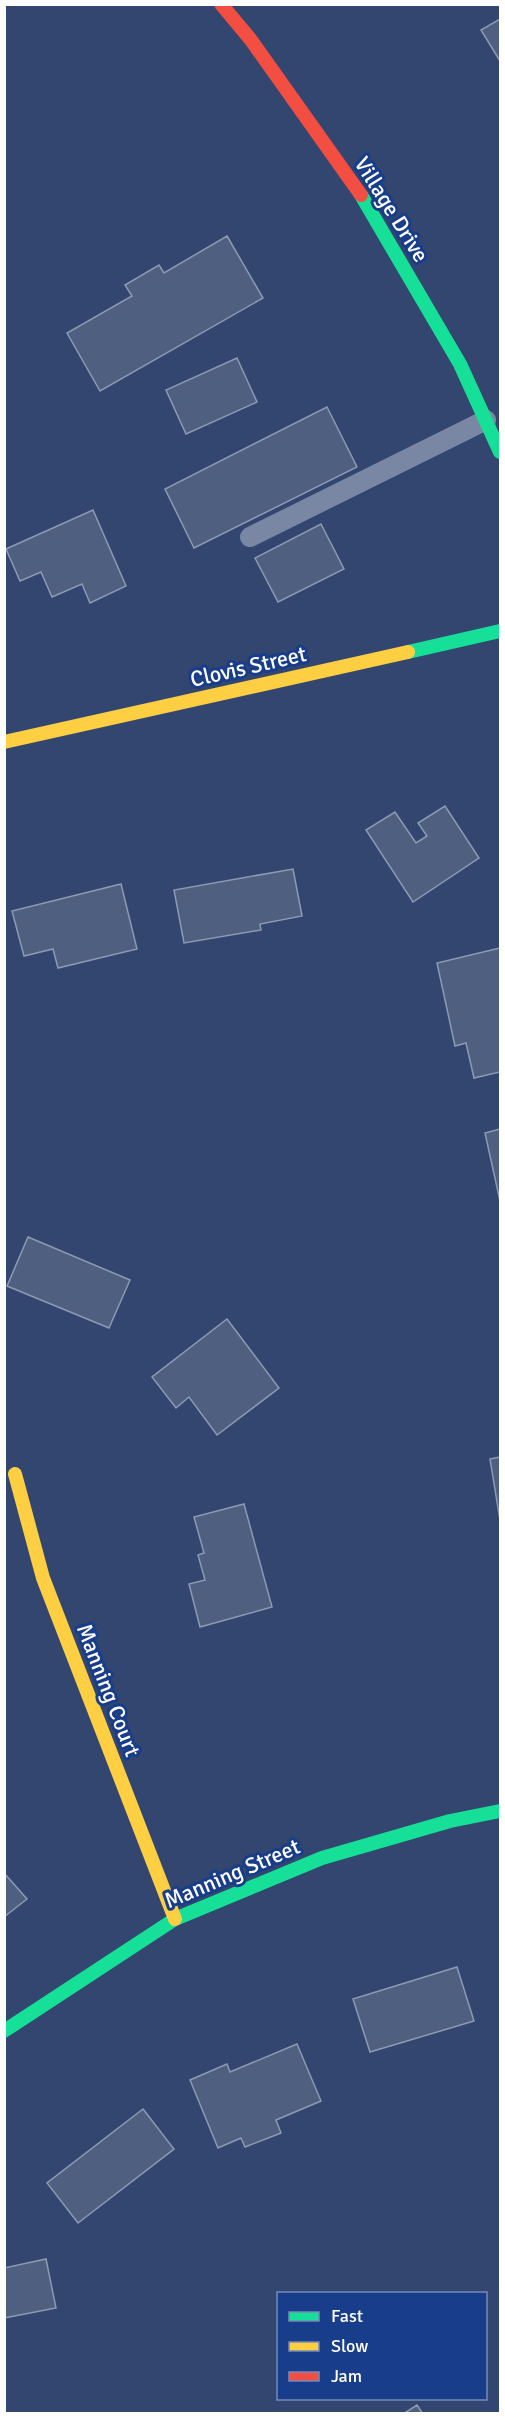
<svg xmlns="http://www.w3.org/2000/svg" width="505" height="2418" viewBox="0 0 505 2418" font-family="Signika,sans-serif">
	<rect width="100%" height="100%" fill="#324670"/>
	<path fill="#4e5f80" stroke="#8d9ab3" stroke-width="1.5" d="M 500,19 L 500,61 L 481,30 Z
		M 227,236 L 263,298 L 100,391 L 67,333 L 132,296 L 125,285 L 159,265 L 164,273 Z
		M 237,358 L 257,402 L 186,434 L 166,390 Z
		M 327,407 L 357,467 L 194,548 L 165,489 Z
		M 93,510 L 126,586 L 90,603 L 82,584 L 52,597 L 41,572 L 20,581 L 6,549 Z
		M 321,524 L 344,569 L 278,602 L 255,558 Z
		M 445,806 L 479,858 L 413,902 L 366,830 L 395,812 L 416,843 L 427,836 L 418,823 Z
		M 293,869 L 302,916 L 260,924 L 261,930 L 184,943 L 174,890 Z
		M 121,884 L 137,949 L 58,968 L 53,949 L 24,956 L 12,911 Z
		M 500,948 L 500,1072 L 474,1078 L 466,1043 L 455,1046 L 437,963 Z
		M 500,1129 L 500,1201 L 485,1133 Z
		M 28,1237 L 130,1280 L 109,1328 L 7,1286 Z
		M 227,1319 L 279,1388 L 217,1435 L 189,1397 L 176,1408 L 152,1377 Z
		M 500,1457 L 500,1520 L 490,1459 Z
		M 244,1504 L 272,1607 L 200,1627 L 189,1584 L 205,1580 L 198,1555 L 204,1553 L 194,1517 Z
		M 4,1873 L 27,1899 L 4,1917 Z
		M 457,1967 L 474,2021 L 370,2052 L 353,1999 Z
		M 297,2044 L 321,2101 L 276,2120 L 281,2133 L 245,2147 L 241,2138 L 218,2148 L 190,2080 L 227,2064 L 230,2072 Z
		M 143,2109 L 174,2149 L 78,2223 L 47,2183 Z
		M 46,2259 L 56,2308 L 4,2318 L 4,2268 Z
		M 417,2405 L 423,2414 L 403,2414 Z"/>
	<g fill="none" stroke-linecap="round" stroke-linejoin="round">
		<path stroke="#7987a5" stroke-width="20" d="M 250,537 L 486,420"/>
		<path stroke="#16e098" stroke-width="14" d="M 361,195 L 460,364 L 500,452
			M 408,652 L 500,631
			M 4,2031 L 175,1919 L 322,1858 L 450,1821 L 500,1811"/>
		<path stroke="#ffcf43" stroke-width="14" d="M 4,742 L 408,652
			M 15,1474 L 43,1578 L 175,1919"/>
		<path stroke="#f24e42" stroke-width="14" d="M 221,4 L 251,40 L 361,195"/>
	</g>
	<g text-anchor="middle" stroke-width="6" stroke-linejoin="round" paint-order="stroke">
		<g font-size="22" fill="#fff" stroke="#183d8a">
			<text transform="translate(392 209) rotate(58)" y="8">Village Drive</text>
			<text transform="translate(248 666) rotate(-13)" y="8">Clovis Street</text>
			<text transform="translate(109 1690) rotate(69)" y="8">Manning Court</text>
			<text transform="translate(232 1873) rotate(-23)" y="8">Manning Street</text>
		</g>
	</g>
	<rect width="505" height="2418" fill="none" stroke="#ffffff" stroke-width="12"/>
	<rect x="277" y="2292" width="210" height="108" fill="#183d8a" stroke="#748bb9" stroke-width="1.5"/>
	<rect x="289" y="2312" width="30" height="9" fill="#16e098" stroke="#748bb9" stroke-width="1.5"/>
	<text x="331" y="2322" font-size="18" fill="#ffffff">Fast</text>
	<rect x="289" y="2342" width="30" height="9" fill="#ffcf43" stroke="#748bb9" stroke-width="1.5"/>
	<text x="331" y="2352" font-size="18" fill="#ffffff">Slow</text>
	<rect x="289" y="2372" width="30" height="9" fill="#f24e42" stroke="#748bb9" stroke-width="1.5"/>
	<text x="331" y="2382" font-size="18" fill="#ffffff">Jam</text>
</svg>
